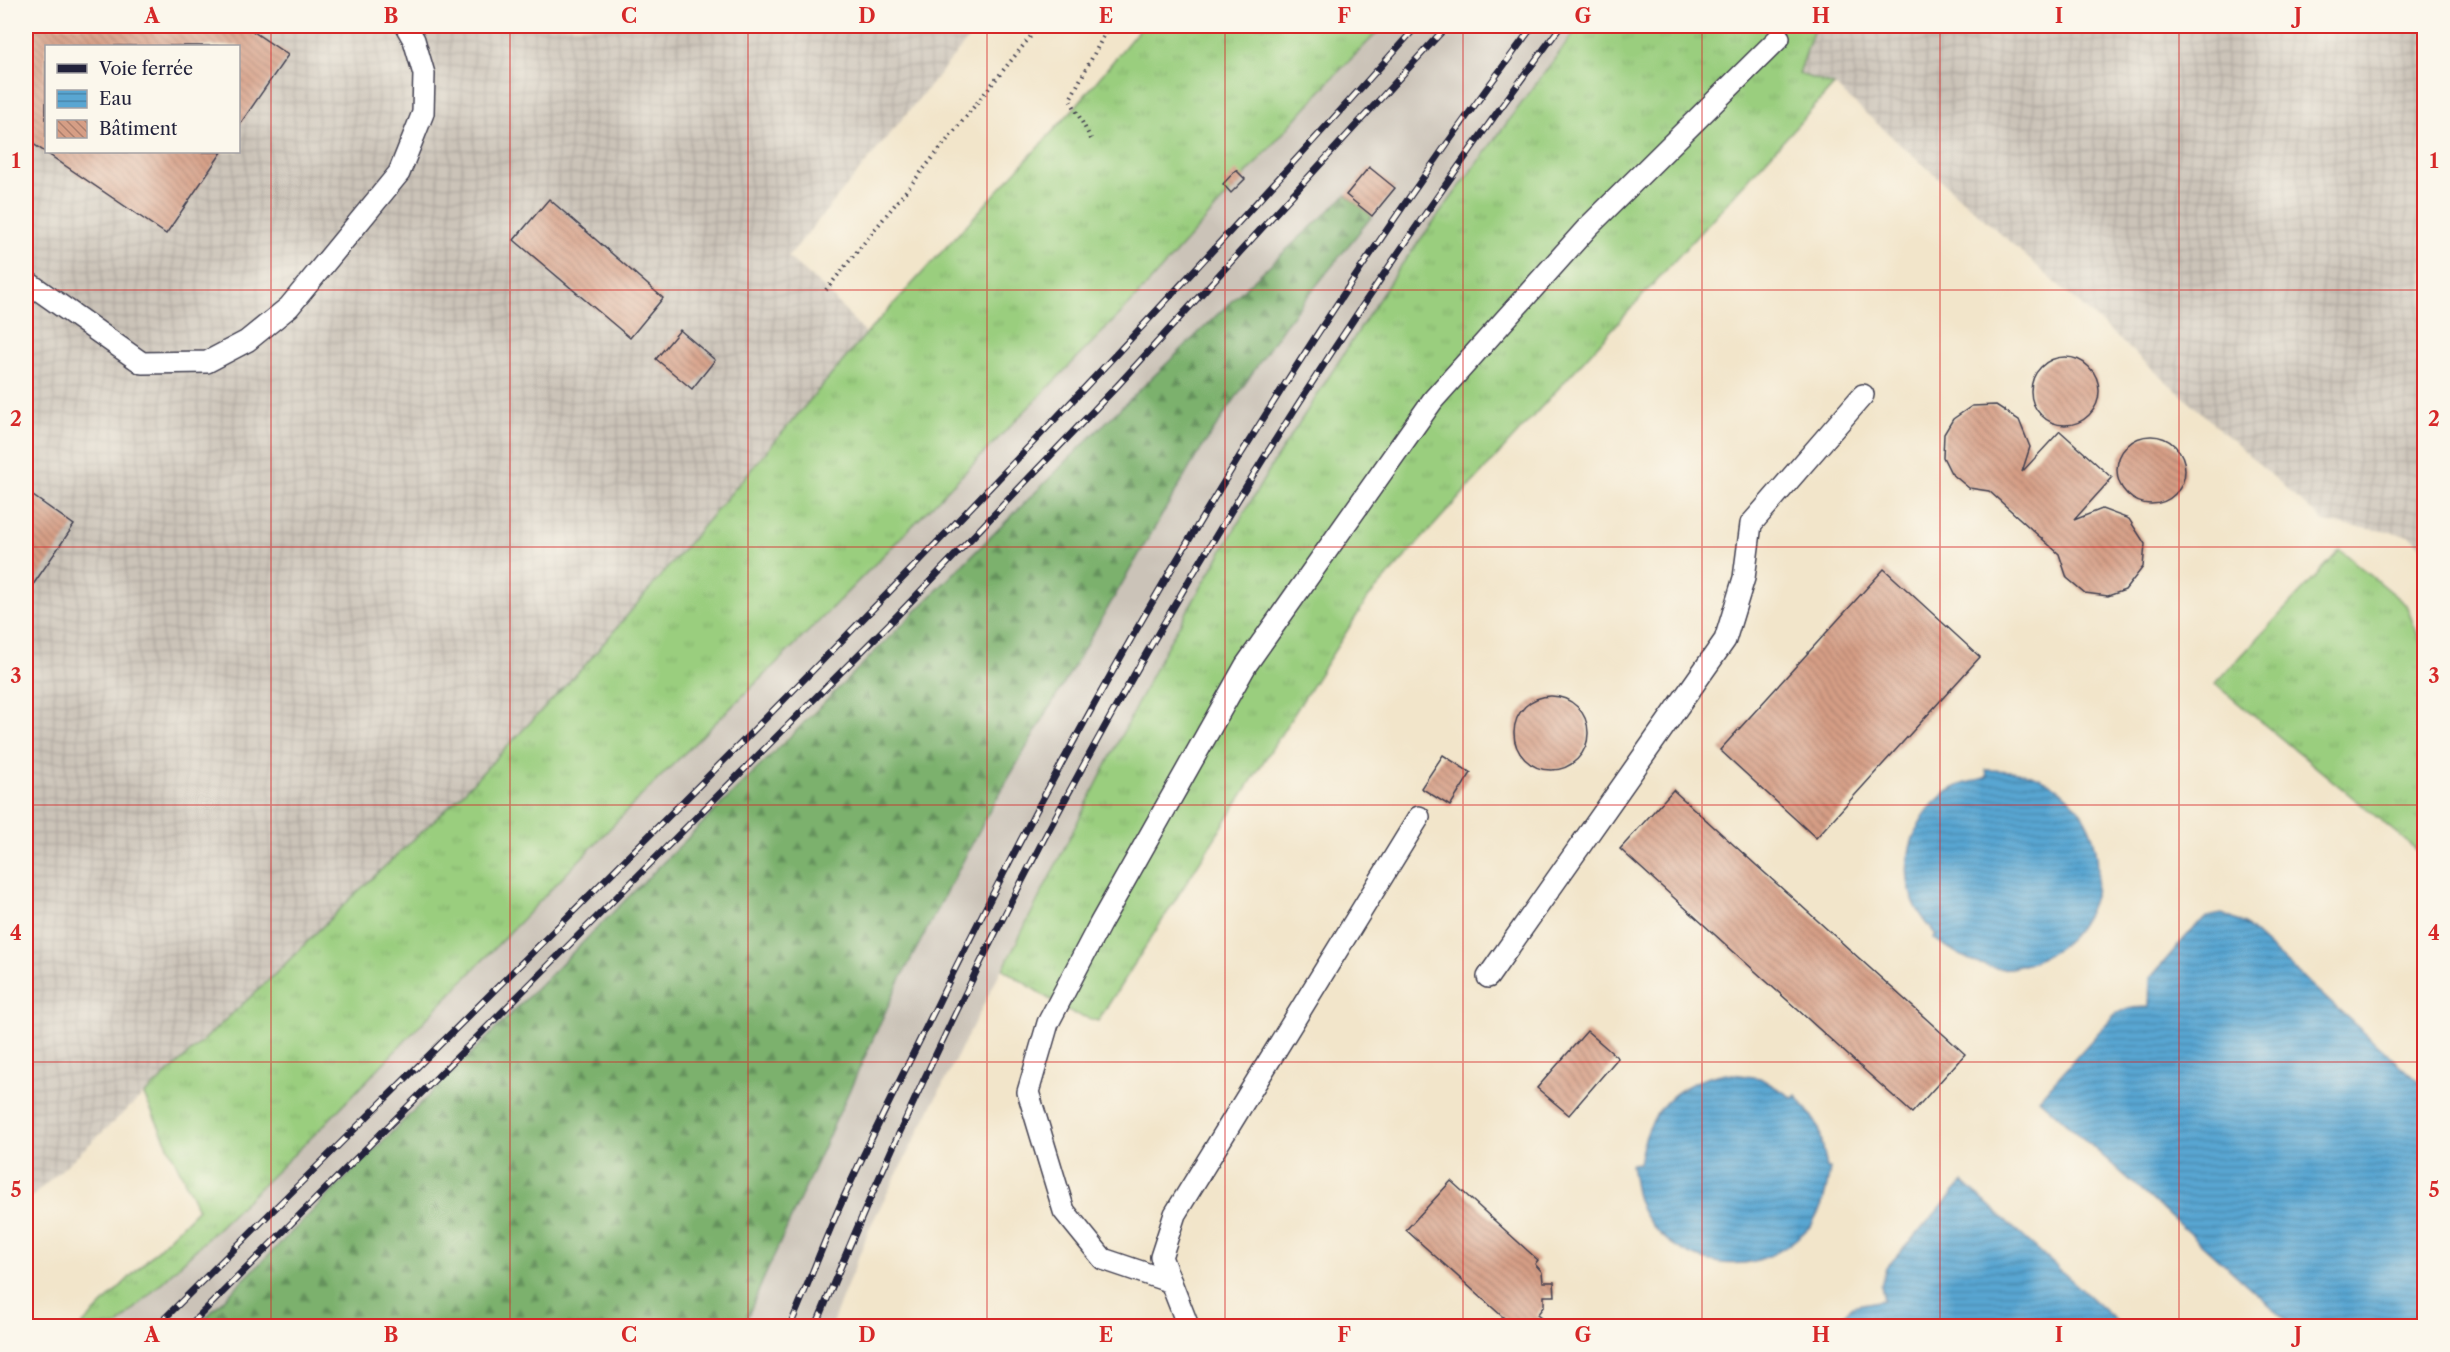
<svg xmlns="http://www.w3.org/2000/svg" width="2450" height="1352" viewBox="0 0 2450 1352" font-family="'Libre Caslon Text',serif">
	<defs>
		<pattern id="industrial-grid" width="8" height="8" patternUnits="userSpaceOnUse" patternTransform="scale(1.5)"><rect width="8" height="8" fill="#cbc3b8"/><path d="M0 4h8M4 0v8" fill="none" stroke="#aea79f"/></pattern>
		<pattern id="grass-tufts" width="24" height="20" patternUnits="userSpaceOnUse" patternTransform="scale(1.5)"><rect width="24" height="20" fill="#9ace7e"/><path d="M3 7l-1-3M5 7V3M7 7l1-3M15 17l-1-3M17 17v-4M19 17l1-3" fill="none" stroke="#84b16e"/></pattern>
		<pattern id="forest-firs" width="22" height="20" patternUnits="userSpaceOnUse" patternTransform="scale(1.5)"><rect width="22" height="20" fill="#7bb16d"/><path d="M5 1l3.5 6h-7zM16 11l3.5 6h-7z" fill="#64905b"/></pattern>
		<pattern id="water-rules" width="6" height="5" patternUnits="userSpaceOnUse" patternTransform="scale(1.5)"><rect width="6" height="5" fill="#59a6d2"/><path d="M0 2.5h6" fill="none" stroke="#4987ac"/></pattern>
		<pattern id="building-back-hatch" width="6" height="6" patternUnits="userSpaceOnUse" patternTransform="scale(1.5)"><rect width="6" height="6" fill="#d69e85"/><path d="M-1 5l2 2M0 0l6 6M5-1l2 2" fill="none" stroke="#ad806e"/></pattern>
	</defs>
	<rect width="100%" height="100%" fill="#fbf7ec"/>
	<filter id="ink" filterUnits="userSpaceOnUse"><feTurbulence type="fractalNoise" baseFrequency=".0167" numOctaves="2"/><feDisplacementMap in="SourceGraphic" scale="12" xChannelSelector="R" yChannelSelector="G"/><feConvolveMatrix kernelMatrix="1 2 1 2 8 2 1 2 1" color-interpolation-filters="sRGB"/></filter>
	<filter id="wash" filterUnits="userSpaceOnUse"><feTurbulence type="fractalNoise" baseFrequency=".008" numOctaves="4" result="noise"/><feDisplacementMap in="SourceGraphic" scale="24" xChannelSelector="R" yChannelSelector="G"/><feGaussianBlur stdDeviation="1.35" result="paint"/><feColorMatrix in="noise" values="0 0 0 0 0 0 0 0 0 0 0 0 0 0 0 0 0 1.4 0 .05"/><feComposite in="paint" operator="in"/></filter>
	<g filter="url(#wash)">
		<rect width="100%" height="100%" fill="#f2e5ca"/>
		<path fill="url(#industrial-grid)" fill-rule="evenodd" d="M 26,26 L 979,26 L 788,257 L 826,290 L 866,334 L 586,664 L 459,797 L 354,895 L 271,978 L 26,1202 ZM 46,46 L 238,46 L 238,152 L 46,152 Z
			M 1815,26 L 2424,26 L 2424,550 L 2409,535 L 2324,522 L 1835,86 L 1799,74 Z"/>
		<path fill="#cbc3b8" d="M 1384,26 L 1579,26 L 1397,271 L 1272,465 L 1164,651 L 871,1225 L 831,1326 L 744,1326 L 763,1280 L 898,984 L 990,810 L 1197,455 L 1284,326 L 1395,188 L 1369,167 L 1346,195 L 1247,286 L 1097,431 L 773,751 L 564,964 L 197,1326 L 117,1326 L 319,1130 L 647,790 L 819,621 L 1131,303 L 1335,75 Z"/>
		<path fill="url(#grass-tufts)" stroke="#5e785c" stroke-width="1.5" d="M 1142,26 L 1384,26 L 1335,75 L 1131,303 L 819,621 L 647,790 L 319,1130 L 117,1326 L 81,1326 L 198,1209 L 144,1095 L 271,978 L 354,895 L 459,797 L 586,664 L 866,334 L 1076,106 Z
			M 1579,26 L 1815,26 L 1799,74 L 1834,85 L 1368,598 L 1098,1021 L 1069,1012 L 1003,969 L 1164,651 L 1272,465 L 1397,271 Z
			M 2340,550 L 2406,605 L 2424,651 L 2424,856 L 2215,684 Z"/>
		<path fill="url(#forest-firs)" stroke="#4e6a54" stroke-width="1.5" d="M 1346,195 L 1372,216 L 1284,326 L 1197,455 L 990,810 L 898,984 L 763,1280 L 744,1326 L 197,1326 L 1097,431 L 1247,286 Z"/>
		<path fill="url(#water-rules)" stroke="#3e6486" stroke-width="1.5" d="M 1986,770 C 2011,770 2035,772 2056,787 C 2118,832 2110,928 2039,959 C 2026,965 2009,970 1995,968 C 1972,964 1952,951 1933,938 L 1936,935 C 1925,921 1915,909 1910,891 C 1900,851 1921,802 1960,785 C 1969,782 1979,780 1987,777 Z
			M 2222,914 L 2244,924 L 2424,1087 L 2424,1326 L 2293,1326 L 2039,1099 L 2115,1014 L 2128,1008 L 2149,1007 L 2150,978 L 2196,925 L 2207,917 Z
			M 1726,1073 L 1760,1078 L 1793,1098 L 1796,1095 L 1819,1127 L 1827,1168 L 1830,1168 C 1827,1188 1824,1206 1812,1224 C 1808,1230 1801,1234 1796,1239 C 1751,1279 1683,1268 1648,1220 C 1636,1204 1634,1183 1631,1164 L 1639,1163 C 1648,1111 1673,1083 1726,1073 Z
			M 1963,1182 L 2122,1326 L 1833,1326 L 1852,1306 L 1884,1300 L 1881,1286 L 1886,1268 Z"/>
		<g id="blocks">
			<path fill="url(#building-back-hatch)" d="M 26,26 L 245,26 L 288,55 L 238,127 L 238,46 L 46,46 L 46,152 L 222,152 L 166,234 L 26,139 Z
				M 1369,167 L 1395,188 L 1372,216 L 1346,195 Z
				M 1236,170 L 1245,179 L 1231,193 L 1223,184 Z
				M 549,199 L 663,298 L 630,338 L 514,240 Z
				M 680,330 L 715,360 L 692,389 L 656,359 Z
				M2031 391a34 34 0 1 1 68 0a34 34 0 1 1-68 0Z
				M 1996,405 L 2019,420 L 2030,447 L 2022,472 L 2060,431 L 2112,478 L 2074,520 L 2102,509 L 2129,519 L 2145,544 L 2143,567 L 2125,590 L 2108,596 L 2085,593 L 2067,578 L 2059,554 L 1989,491 L 1969,488 L 1951,473 L 1943,457 L 1944,434 L 1953,419 L 1972,406 Z
				M2117 470a34 34 0 1 1 68 0a34 34 0 1 1-68 0Z
				M 26,491 L 74,525 L 26,595 Z
				M 1884,569 L 1980,657 L 1816,838 L 1720,750 Z
				M1514 733a37 37 0 1 1 74 0a37 37 0 1 1-74 0Z
				M 1443,755 L 1471,773 L 1450,806 L 1421,788 Z
				M 1673,790 L 1965,1054 L 1912,1113 L 1620,849 Z
				M 1587,1031 L 1618,1058 L 1569,1115 L 1537,1088 Z
				M 1451,1181 L 1538,1260 L 1535,1264 L 1542,1272 L 1543,1282 L 1554,1282 L 1555,1296 L 1544,1296 L 1544,1306 L 1537,1315 L 1541,1318 L 1533,1326 L 1513,1326 L 1406,1230 Z"/>
		</g>
	</g>
	<g filter="url(#ink)">
		<use href="#blocks" fill-opacity="0" stroke="#413f50" stroke-width="1.5"/>
		<g fill="none" stroke-linecap="round" stroke-linejoin="round">
			<g stroke="#413f50" stroke-width="24">
				<path id="lane" d="M 26,281 L 142,363 L 207,362 L 247,341 L 289,307 L 399,173 L 423,113 L 424,74 L 414,40 L 406,26
					M 1488,977 L 1725,640 L 1744,578 L 1751,524 L 1863,395
					M 1171,1282 L 1103,1259 L 1064,1211 L 1028,1092 L 1048,1023 L 1100,924 L 1246,665 L 1433,400 L 1588,227 L 1779,38
					M 1188,1326 L 1161,1257 L 1175,1214 L 1419,817"/>
			</g>
			<path stroke="#413f50" stroke-width="4" stroke-dasharray="1.5 4.5" stroke-linecap="butt" d="M 1091,139 L 1070,99 L 1109,26
				M 826,290 L 1039,26"/>
			<use href="#lane" stroke="#fff" stroke-width="21"/>
			<g stroke="#22223b" stroke-width="7">
				<path id="rail" d="M 157,1326 C 438,1045 723,767 997,480 C 1140,331 1279,179 1417,26
					M 189,1326 L 893,620 L 1119,384 L 1447,26
					M 790,1326 C 807,1287 822,1247 839,1208 C 872,1134 909,1063 944,991 C 1111,652 1307,327 1533,26
					M 816,1326 C 1005,863 1261,426 1561,26"/>
			</g>
			<use href="#rail" stroke="#fbf7ec" stroke-width="4.5" stroke-dasharray="14" stroke-linecap="butt"/>
		</g>
	</g>
	<path fill="none" stroke="#d62828" stroke-width="1.5" stroke-opacity="0.55" d="M 271,26 L 271,1326M 510,26 L 510,1326M 748,26 L 748,1326M 987,26 L 987,1326M 1225,26 L 1225,1326M 1463,26 L 1463,1326M 1702,26 L 1702,1326M 1940,26 L 1940,1326M 2179,26 L 2179,1326M 26,290 L 2424,290M 26,547 L 2424,547M 26,805 L 2424,805M 26,1062 L 2424,1062"/>
	<rect width="2450" height="1352" fill="none" stroke="#fbf7ec" stroke-width="66"/>
	<rect x="45" y="45" width="195" height="108" fill="#fbf7ec" stroke="#a4a2a5" stroke-width="1.5"/>
	<rect x="57" y="64" width="30" height="9" fill="#22223b" stroke="#a4a2a5" stroke-width="1.5"/>
	<text x="99" y="75" font-size="18" fill="#22223b">Voie ferrée</text>
	<rect x="57" y="90" width="30" height="18" fill="url(#water-rules)" stroke="#a4a2a5" stroke-width="1.5"/>
	<text x="99" y="105" font-size="18" fill="#22223b">Eau</text>
	<rect x="57" y="120" width="30" height="18" fill="url(#building-back-hatch)" stroke="#a4a2a5" stroke-width="1.5"/>
	<text x="99" y="135" font-size="18" fill="#22223b">Bâtiment</text>
	<rect x="33" y="33" width="2384" height="1286" fill="none" stroke="#d62828" stroke-width="2"/>
	<g font-size="20" text-anchor="middle" font-weight="bold" fill="#d62828">
		<text x="152" y="23">A</text>
		<text x="391" y="23">B</text>
		<text x="629" y="23">C</text>
		<text x="867" y="23">D</text>
		<text x="1106" y="23">E</text>
		<text x="1344" y="23">F</text>
		<text x="1583" y="23">G</text>
		<text x="1821" y="23">H</text>
		<text x="2059" y="23">I</text>
		<text x="2298" y="23">J</text>
		<text x="16" y="168">1</text>
		<text x="2434" y="168">1</text>
		<text x="16" y="426">2</text>
		<text x="2434" y="426">2</text>
		<text x="16" y="683">3</text>
		<text x="2434" y="683">3</text>
		<text x="16" y="940">4</text>
		<text x="2434" y="940">4</text>
		<text x="16" y="1197">5</text>
		<text x="2434" y="1197">5</text>
		<text x="152" y="1342">A</text>
		<text x="391" y="1342">B</text>
		<text x="629" y="1342">C</text>
		<text x="867" y="1342">D</text>
		<text x="1106" y="1342">E</text>
		<text x="1344" y="1342">F</text>
		<text x="1583" y="1342">G</text>
		<text x="1821" y="1342">H</text>
		<text x="2059" y="1342">I</text>
		<text x="2298" y="1342">J</text>
	</g>
</svg>
